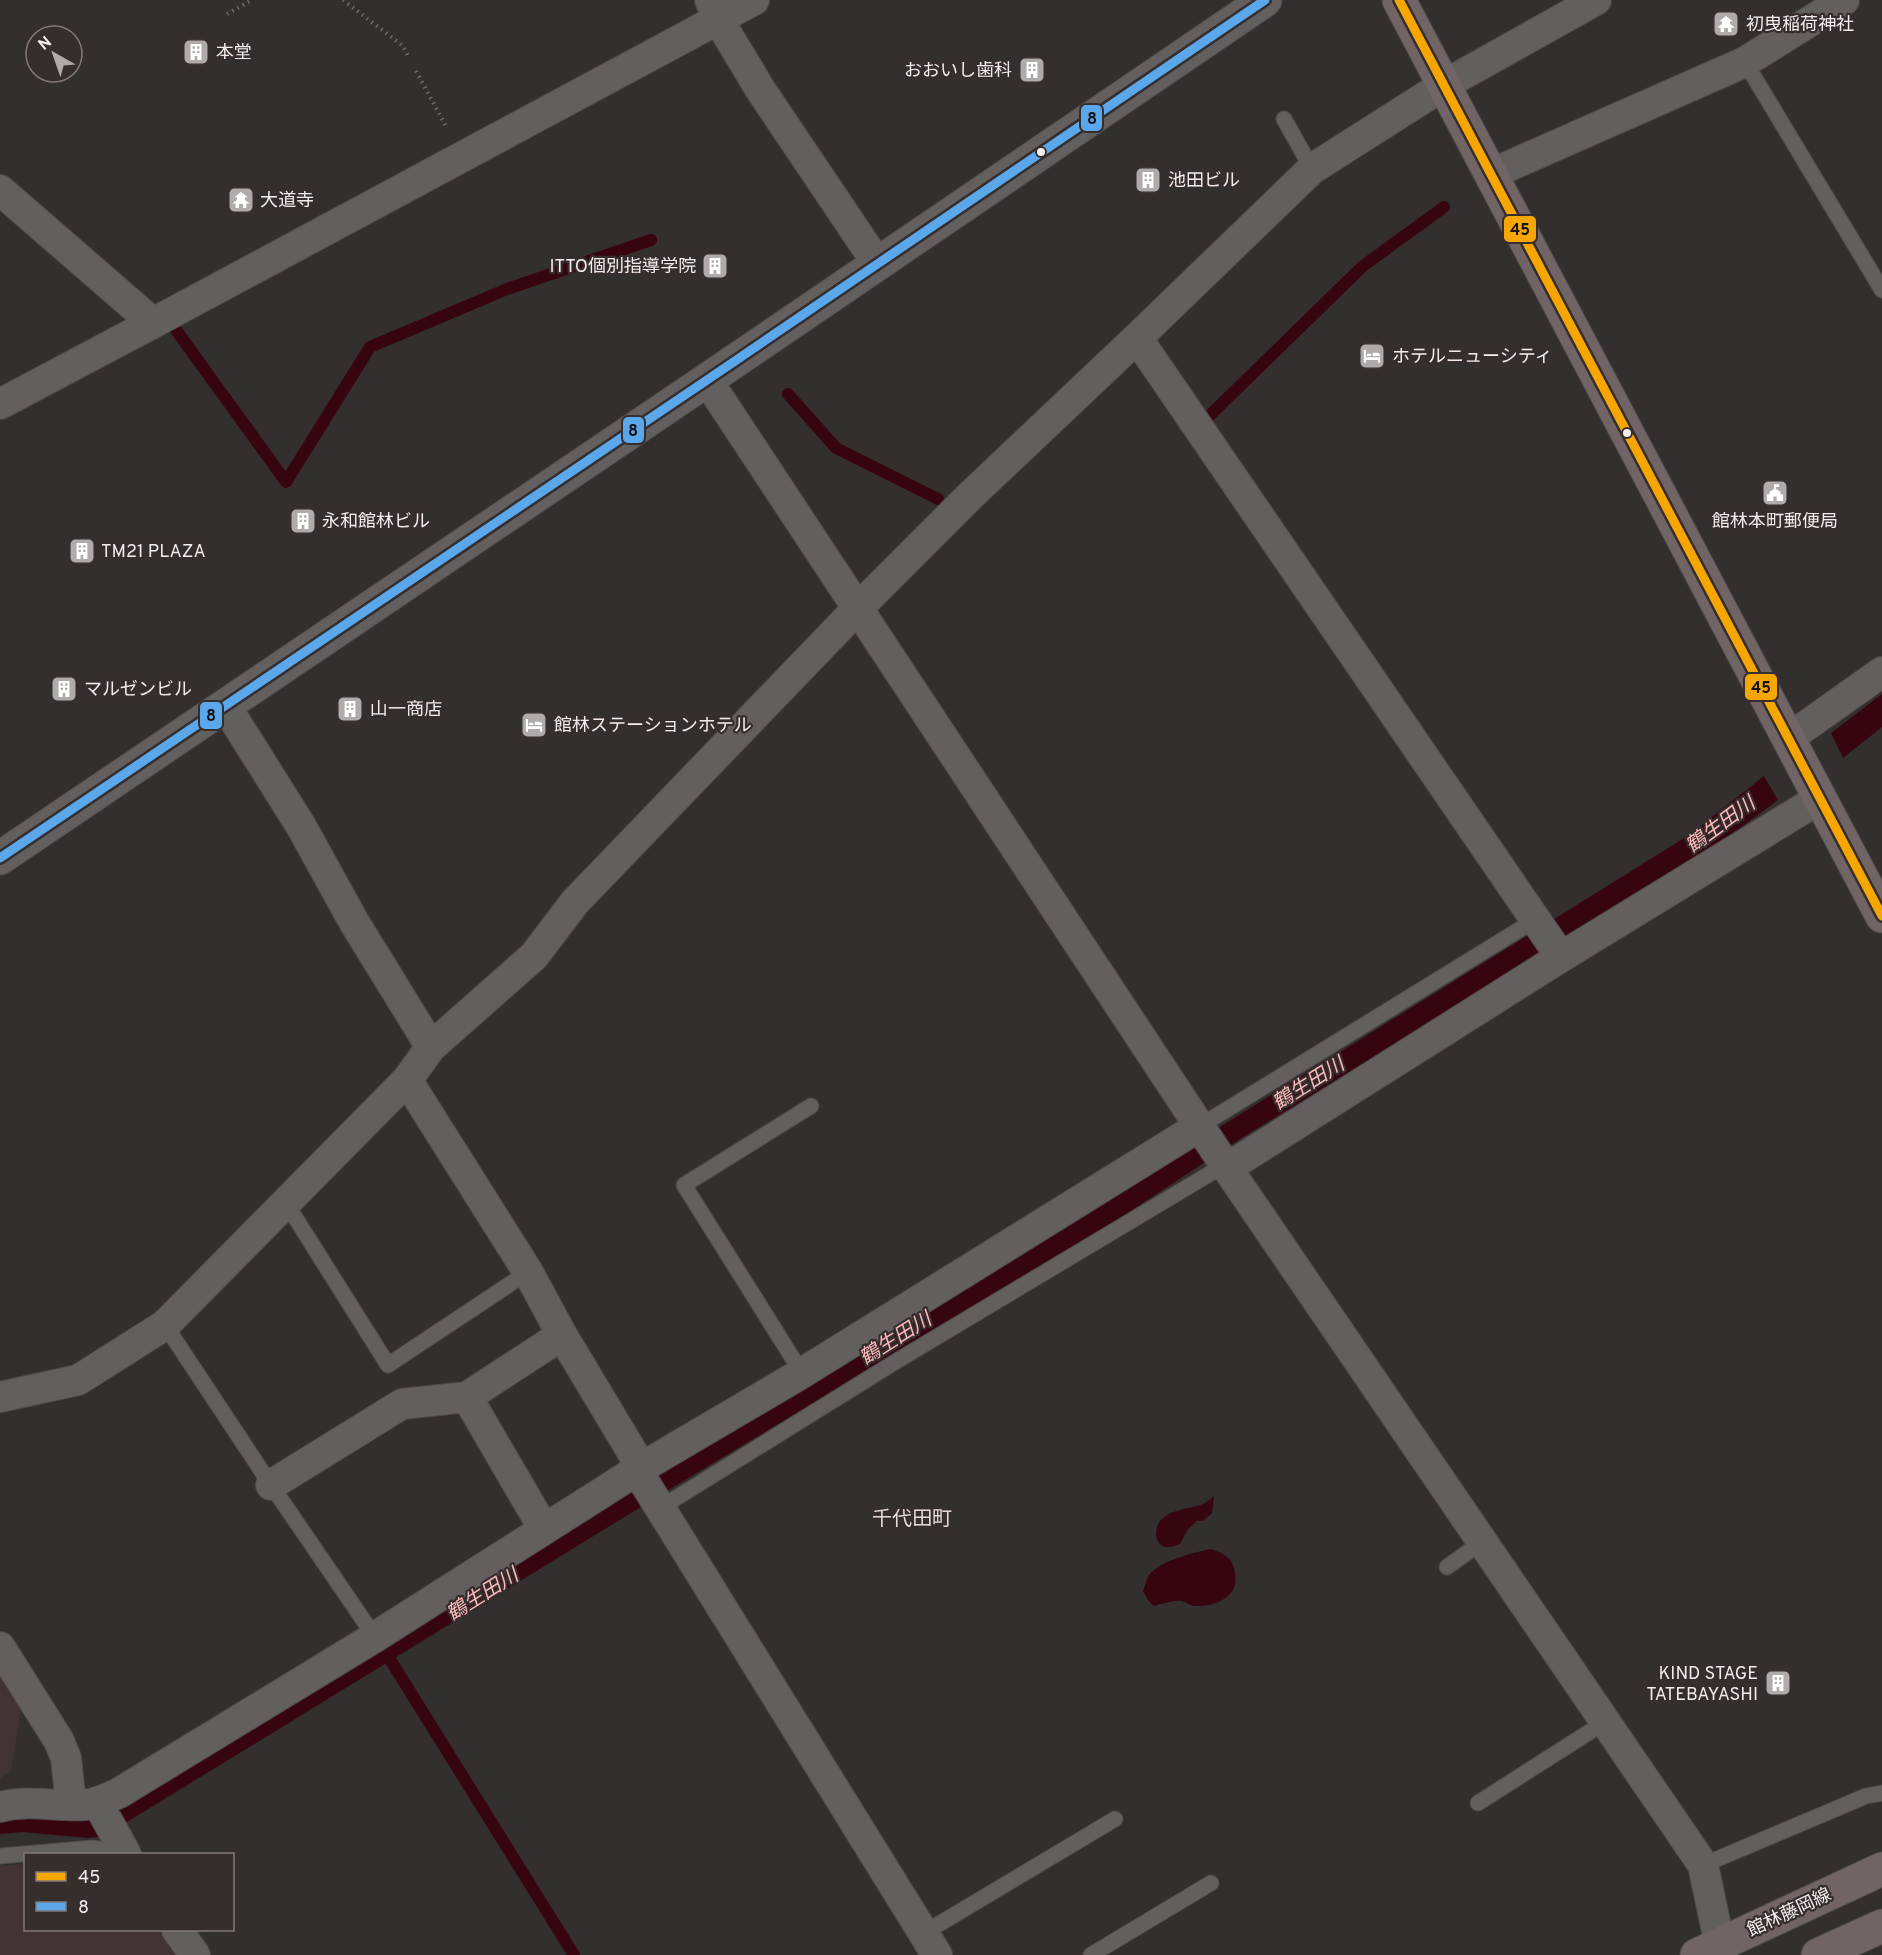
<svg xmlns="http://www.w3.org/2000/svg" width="1882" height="1955" viewBox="0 0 1882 1955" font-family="Overpass,'Noto Sans JP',sans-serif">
	<rect width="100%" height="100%" fill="#342f2f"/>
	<path fill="#413233" d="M 0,1665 L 22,1699 L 12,1769 L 0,1779 Z
		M 25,1864 L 26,1930 L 159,1930 L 176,1955 L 0,1955 L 0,1866 Z"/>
	<path fill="#37050f" d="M 1882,694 L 1882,727 L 1843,758 L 1831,733 Z
		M 1764,776 L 1778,800 L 1706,853 L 1240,1139 L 1114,1222 L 680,1483 L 127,1822 L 98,1837 L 88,1838 L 22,1832 L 0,1834 L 0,1819 L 69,1815 L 87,1820 L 121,1803 L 1103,1203 L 1226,1123 L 1689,835 Z
		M 1214,1496 L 1212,1513 L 1203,1521 L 1197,1521 L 1188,1529 L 1180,1544 C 1174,1546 1168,1549 1162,1546 C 1158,1543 1156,1539 1156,1534 C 1156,1510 1186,1510 1203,1504 C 1207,1502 1211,1499 1214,1496 Z
		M 1210,1549 C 1223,1553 1233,1557 1235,1573 C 1240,1596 1216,1607 1195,1606 C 1190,1606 1186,1602 1182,1601 C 1174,1600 1162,1604 1154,1606 L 1148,1600 L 1143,1591 C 1145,1587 1146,1581 1148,1577 C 1157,1561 1193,1553 1210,1549 Z"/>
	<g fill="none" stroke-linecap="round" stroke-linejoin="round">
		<path stroke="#37050f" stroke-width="12" d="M 176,330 L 286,482 L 370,347 L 507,289 L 651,240
			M 788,394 L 836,448 L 938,499
			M 1205,420 L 1363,266 L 1444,207
			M 386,1653 L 574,1955"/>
		<g stroke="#4f4a4a" stroke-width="17">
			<path id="service" d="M 1745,62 L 1882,290
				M 1284,119 L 1312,169
				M 1200,1126 L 1535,920
				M 286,1203 L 388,1365 L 528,1272
				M 165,1325 L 271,1485 L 375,1637
				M 802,1373 L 684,1185 L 811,1106
				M 660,1508 L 895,1362 L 1211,1173 L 1227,1168
				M 1447,1567 L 1482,1542
				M 1478,1803 L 1605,1722
				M 0,1856 L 93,1848 L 103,1850 L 122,1848
				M 1703,1865 L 1866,1796 L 1882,1793
				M 924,1933 L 1115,1819
				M 1091,1955 L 1211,1883"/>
		</g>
		<g stroke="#4f4a4a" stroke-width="32">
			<path id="minor" d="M 710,0 L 718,19 L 760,89 L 877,263
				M 1491,174 L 1745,62 L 1844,0
				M 0,190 L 153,323 L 754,0
				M 1137,338 L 1561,957
				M 707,380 L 1227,1168 L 1703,1865 L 1722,1955
				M 0,404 L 153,323
				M 225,705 L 301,826 L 354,922 L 431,1047
				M 1789,738 L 1882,672
				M 407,1080 L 528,1272 L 562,1335 L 637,1460 L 641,1477 L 937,1955
				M 1227,1168 L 1561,957 L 1819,799
				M 0,1397 L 78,1380 L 165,1325 L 407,1080 L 431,1047 L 534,956 L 575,902 L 858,608 L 970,496 L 1137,338 L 1312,169 L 1444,85 L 1596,0
				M 467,1397 L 544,1529
				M 271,1485 L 402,1404 L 467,1397 L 562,1335
				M 0,1647 L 59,1741 L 66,1758 L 71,1804
				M 97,1802 L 126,1854
				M 0,1807 C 27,1799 56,1807 84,1805 C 96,1804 108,1798 119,1793 L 375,1637 L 639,1469 L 802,1373 L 1200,1126
				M 177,1930 L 195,1955"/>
		</g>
		<g stroke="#4f4a4a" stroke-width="35">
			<path id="secondary" d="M 0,858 L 707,380 L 1265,0"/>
		</g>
		<g stroke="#4f4a4a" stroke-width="35">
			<path id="primary" d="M 1399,0 L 1882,916
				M 1697,1955 L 1882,1869
				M 1818,1955 L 1882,1926"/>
		</g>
		<path stroke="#6d6a6a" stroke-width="4" stroke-dasharray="1.5 4.5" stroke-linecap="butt" d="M 343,0 L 403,46 L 408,56
			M 227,14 L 252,0
			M 416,71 L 447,128"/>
		<use href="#service" stroke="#635f5f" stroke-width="15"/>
		<use href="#minor" stroke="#635f5f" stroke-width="30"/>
		<use href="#secondary" stroke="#635f5f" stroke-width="33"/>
		<use href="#primary" stroke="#706465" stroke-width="33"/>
		<g stroke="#362d2d" stroke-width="14">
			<path id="bus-1" d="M 1399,0 L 1882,916"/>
		</g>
		<g stroke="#362d2d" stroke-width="14">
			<path id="bus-2" d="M 0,858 L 707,380 L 1265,0"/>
		</g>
		<use href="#bus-1" stroke="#f7a600" stroke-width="9"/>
		<use href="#bus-2" stroke="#5aa8eb" stroke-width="9"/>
	</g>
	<defs>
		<g id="temple-square" transform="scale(1.35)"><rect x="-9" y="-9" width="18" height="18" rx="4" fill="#b0aaaa" stroke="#362d2d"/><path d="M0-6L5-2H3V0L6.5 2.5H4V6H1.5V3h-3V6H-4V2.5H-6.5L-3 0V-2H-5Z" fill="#fff"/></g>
		<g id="building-square" transform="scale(1.35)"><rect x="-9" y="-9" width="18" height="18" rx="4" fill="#b0aaaa" stroke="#362d2d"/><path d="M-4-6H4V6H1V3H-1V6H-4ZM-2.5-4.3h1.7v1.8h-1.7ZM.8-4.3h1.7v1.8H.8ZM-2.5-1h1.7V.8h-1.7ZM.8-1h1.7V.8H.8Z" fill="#fff"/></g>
		<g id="hotel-square" transform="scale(1.35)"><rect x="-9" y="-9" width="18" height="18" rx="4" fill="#b0aaaa" stroke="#362d2d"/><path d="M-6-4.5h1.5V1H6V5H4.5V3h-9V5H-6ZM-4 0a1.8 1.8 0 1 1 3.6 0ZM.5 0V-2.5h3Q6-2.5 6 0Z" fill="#fff"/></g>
		<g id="civic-square" transform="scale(1.35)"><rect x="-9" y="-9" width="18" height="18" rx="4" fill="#b0aaaa" stroke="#362d2d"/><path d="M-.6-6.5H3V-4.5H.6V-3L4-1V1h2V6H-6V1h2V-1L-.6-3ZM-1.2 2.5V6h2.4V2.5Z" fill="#fff"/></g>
	</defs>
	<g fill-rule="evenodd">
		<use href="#temple-square" x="1726" y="24"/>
		<use href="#building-square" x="196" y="52"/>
		<use href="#building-square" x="1032" y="70"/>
		<use href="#building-square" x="1148" y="180"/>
		<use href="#temple-square" x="241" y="200"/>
		<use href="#building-square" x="715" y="266"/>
		<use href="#hotel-square" x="1372" y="356"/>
		<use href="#civic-square" x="1775" y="493"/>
		<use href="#building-square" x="303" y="521"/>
		<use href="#building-square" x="82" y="551"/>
		<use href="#building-square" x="64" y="689"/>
		<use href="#building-square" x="350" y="709"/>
		<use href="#hotel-square" x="534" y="725"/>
		<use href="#building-square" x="1778" y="1683"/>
	</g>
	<g fill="#f2ecec" stroke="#362d2d" stroke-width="2">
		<circle cx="1041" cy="152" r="5"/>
		<circle cx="1627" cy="433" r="5"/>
	</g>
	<g text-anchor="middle" stroke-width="4.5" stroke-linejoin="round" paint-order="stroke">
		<g font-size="18" fill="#f2ecec" stroke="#362d2d" text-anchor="start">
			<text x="1746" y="30">初曳稲荷神社</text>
			<text x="216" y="58">本堂</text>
			<text x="1012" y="76" text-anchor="end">おおいし歯科</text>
			<text x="1168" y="186">池田ビル</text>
			<text x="260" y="206">大道寺</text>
			<text x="696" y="272" text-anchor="end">ITTO個別指導学院</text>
			<text x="1392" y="362">ホテルニューシティ</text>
			<text x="322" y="527">永和館林ビル</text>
			<text x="1775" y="527" text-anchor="middle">館林本町郵便局</text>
			<text x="101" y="557">TM21 PLAZA</text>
			<text x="84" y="695">マルゼンビル</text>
			<text x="370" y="715">山一商店</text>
			<text x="554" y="731">館林ステーションホテル</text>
			<text x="1758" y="1679" text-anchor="end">KIND STAGE<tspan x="1758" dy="21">TATEBAYASHI</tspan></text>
		</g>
		<g font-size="18" fill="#f2ecec" stroke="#362d2d">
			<text transform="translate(1789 1912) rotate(-25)" y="6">館林藤岡線</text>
		</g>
		<g font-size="20" font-style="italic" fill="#feb9bc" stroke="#362d2d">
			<text transform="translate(1720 824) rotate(-36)" y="7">鶴生田川</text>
			<text transform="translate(1308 1083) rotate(-32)" y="7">鶴生田川</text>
			<text transform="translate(895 1338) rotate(-32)" y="7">鶴生田川</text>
			<text transform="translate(482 1594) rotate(-32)" y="7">鶴生田川</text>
		</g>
		<g font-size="20" fill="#e5dada" stroke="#362d2d">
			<text x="912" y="1525">千代田町</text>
		</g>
	</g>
	<g stroke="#362d2d" stroke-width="2">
		<rect x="1080" y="104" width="23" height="28" rx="6" fill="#5aa8eb"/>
		<rect x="1503" y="215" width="34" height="28" rx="6" fill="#f7a600"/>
		<rect x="622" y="416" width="23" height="28" rx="6" fill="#5aa8eb"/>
		<rect x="1744" y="673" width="34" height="28" rx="6" fill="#f7a600"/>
		<rect x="199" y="701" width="24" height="29" rx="6" fill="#5aa8eb"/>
	</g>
	<g font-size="16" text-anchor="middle" font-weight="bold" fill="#111">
		<text x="1092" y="124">8</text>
		<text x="1520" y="235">45</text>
		<text x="633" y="436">8</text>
		<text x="1761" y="693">45</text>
		<text x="211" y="721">8</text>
	</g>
	<rect x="24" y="1853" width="210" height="78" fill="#362d2d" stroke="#817979" stroke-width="1.5"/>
	<rect x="36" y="1872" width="30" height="9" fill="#f7a600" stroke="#817979" stroke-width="1.5"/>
	<text x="78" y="1883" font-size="18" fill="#f2ecec">45</text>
	<rect x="36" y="1902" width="30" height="9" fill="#5aa8eb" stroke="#817979" stroke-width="1.5"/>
	<text x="78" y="1913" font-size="18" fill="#f2ecec">8</text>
	<g transform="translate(54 54) rotate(320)"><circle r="28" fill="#362d2d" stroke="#817979" stroke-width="1.5"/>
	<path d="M0-4.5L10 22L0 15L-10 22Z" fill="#b0aaaa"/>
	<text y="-9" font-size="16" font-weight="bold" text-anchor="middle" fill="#f2ecec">N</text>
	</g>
</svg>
